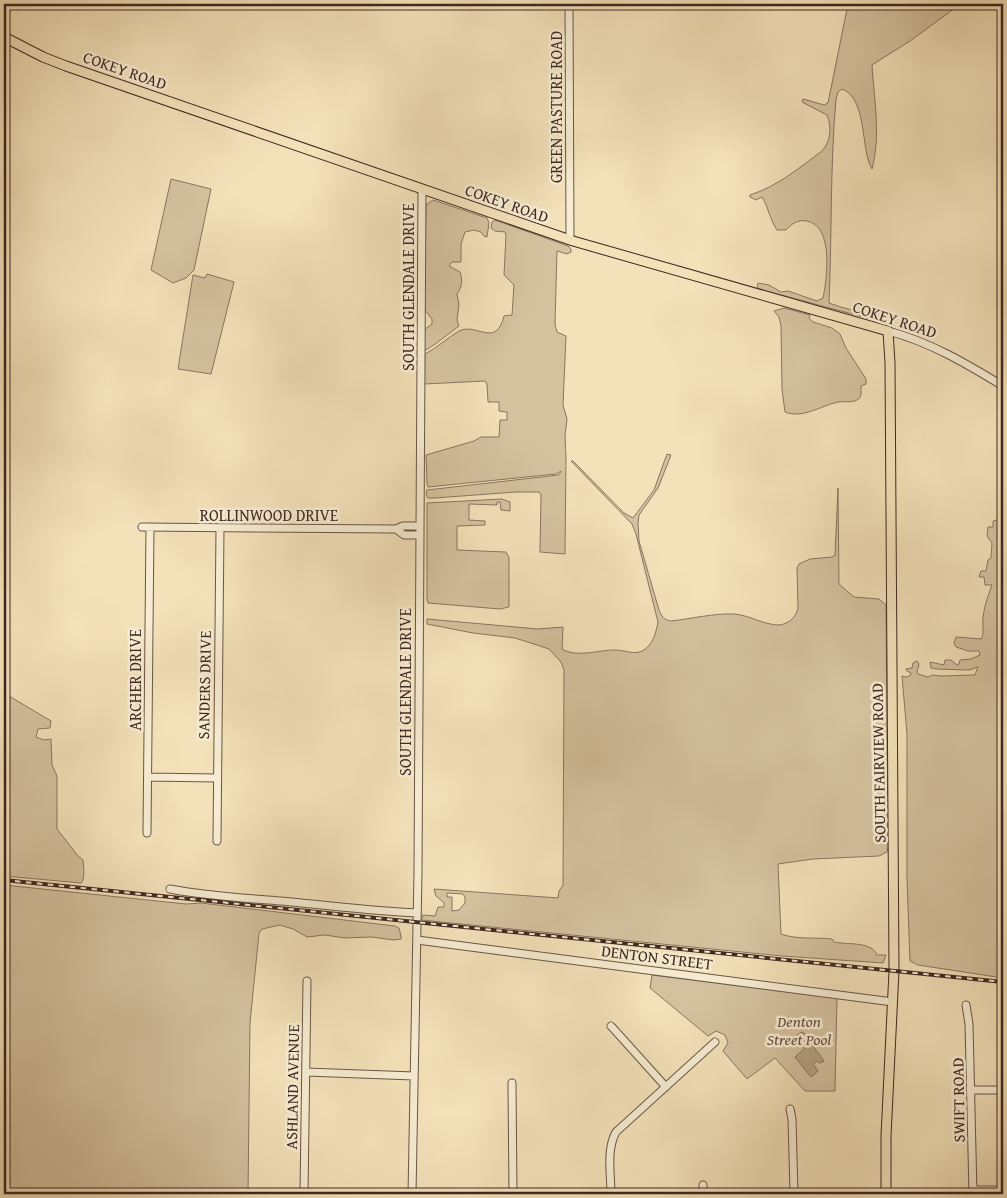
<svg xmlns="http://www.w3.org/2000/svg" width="1007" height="1198" viewBox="0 0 1007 1198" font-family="'Gentium Book Plus',serif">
	<rect width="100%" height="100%" fill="#f3e1b9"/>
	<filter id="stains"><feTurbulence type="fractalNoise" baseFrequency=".004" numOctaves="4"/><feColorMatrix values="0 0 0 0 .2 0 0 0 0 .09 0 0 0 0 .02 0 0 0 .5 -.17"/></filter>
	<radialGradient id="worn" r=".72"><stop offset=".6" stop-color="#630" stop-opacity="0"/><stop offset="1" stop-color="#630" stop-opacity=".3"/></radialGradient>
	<path fill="#d4c29f" stroke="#897560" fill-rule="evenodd" d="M 848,4 L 958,4 L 951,11 L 910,41 L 872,65 C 874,100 881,135 872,169 C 860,149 868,99 842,89 L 838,92 L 836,99 C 830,167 832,235 829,303 C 844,309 862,312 878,316 L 880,313 L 878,321 L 759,289 L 757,287 L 758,283 L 769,285 L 781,292 L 788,291 L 817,301 L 823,298 C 827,279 834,226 807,221 C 799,219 791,224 786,230 L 777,230 C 770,220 768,206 762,197 L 756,200 L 750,197 L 750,195 C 778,186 799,168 822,151 C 831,141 832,127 827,115 L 802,102 L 803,99 L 824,105 L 828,103 Z
		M 171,179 L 211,189 L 194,270 L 186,278 L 173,283 L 151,270 Z
		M 433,200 L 487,218 L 489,223 L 487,237 L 484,236 L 481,232 L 474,230 L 465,232 L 461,244 L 461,262 L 452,262 L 449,266 L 460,272 C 463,280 462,287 457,294 L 459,304 L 457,320 L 459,326 L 434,345 L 426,350 L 424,349 L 424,330 L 432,324 L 432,319 L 424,309 L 426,207 L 427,204 Z
		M 495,220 L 568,246 L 571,249 L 571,252 L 567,254 L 557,251 L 555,324 L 557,332 L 566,336 L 563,405 L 567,419 L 565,436 L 566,457 L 565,554 L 540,552 L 541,495 L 539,492 L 516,492 L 435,498 L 428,498 L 426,494 L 427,490 L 559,475 L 561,471 L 556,474 L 428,487 L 427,483 L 426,455 L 474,441 L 481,437 L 499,437 L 500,420 L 507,420 L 507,412 L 499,411 L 499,402 L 488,402 L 487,384 L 485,381 L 424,384 L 425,354 C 437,348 447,338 459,331 C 476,322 496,349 504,316 L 512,315 L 514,285 L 504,275 L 506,235 L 505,232 L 495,231 L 491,228 L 492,222 Z
		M 207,274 L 234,282 L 211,374 L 178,369 L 193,275 L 205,278 Z
		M 784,308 L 810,315 L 809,318 L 813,322 L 832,328 L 840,334 L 846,348 L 866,379 L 866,384 L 861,386 C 861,392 862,398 857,400 C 851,403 844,401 838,402 C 820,406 803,419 785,412 L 782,389 L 781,326 L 779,317 L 774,311 Z
		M 667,454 L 671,455 L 658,488 L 639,515 L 638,523 L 639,541 L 659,610 C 662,617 664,620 671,621 C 690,619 715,613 734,614 C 749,615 764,625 779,625 C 789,624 796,617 798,608 L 797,568 L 799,564 L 810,559 L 832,557 L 835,555 L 838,488 L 839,584 L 854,597 L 879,599 L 886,605 L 888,847 L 887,852 L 879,856 L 813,859 L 778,864 L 781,934 C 798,940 815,937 832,939 L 834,942 C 847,945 872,941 877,955 L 886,955 L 883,963 L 782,956 L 421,920 L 423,915 L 435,916 L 438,907 L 444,907 L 444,903 L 436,896 L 434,889 L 558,898 L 559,891 L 563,885 L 564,670 L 561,662 L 549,649 L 534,644 L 515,638 L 473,633 L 427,624 L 427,619 L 538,629 L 563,627 L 562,649 C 577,658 598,650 615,650 C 624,650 634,655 642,651 C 653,646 656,632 658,622 L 636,534 L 632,524 L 571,461 L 573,461 L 624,513 L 633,518 L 654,490 ZM 447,893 L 463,894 L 465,897 L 465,903 L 459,910 L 452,911 L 452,897 L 447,897 Z
		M 502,499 L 510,502 L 510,511 L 501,510 L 500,502 L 497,502 L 497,505 L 469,504 L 469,520 L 485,521 L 485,525 L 457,526 L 457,550 L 506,552 L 509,558 L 509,607 L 500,609 L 428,603 L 427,599 L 427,503 Z
		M 1003,511 L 1003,978 L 918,965 L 910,961 L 907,878 L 907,734 L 902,676 L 907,677 L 911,675 L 911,673 L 907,671 L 906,669 L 912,668 L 913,663 L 917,661 L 919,664 L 917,672 L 918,674 L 928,677 L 932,675 L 941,676 L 975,675 L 978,667 L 969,670 L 937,669 L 931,668 L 930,662 L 944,665 L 945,660 L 951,660 L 957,665 L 959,664 L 960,660 L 971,659 L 980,655 L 979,651 L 968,651 L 956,647 L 954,643 L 956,637 L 981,639 C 985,633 982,626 983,618 C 984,607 988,596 992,585 L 985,585 L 984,577 L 979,577 L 981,571 L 986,571 L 988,560 L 991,558 L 992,543 L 987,536 L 988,527 L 993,527 L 993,521 L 1000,519 Z
		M 4,691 L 9,696 L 51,721 L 50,728 L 38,729 L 36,737 L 44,740 L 51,739 L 52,765 L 57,776 L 57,829 L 78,856 L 83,860 L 84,872 L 83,880 L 81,883 L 4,876 Z
		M 4,885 L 186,904 L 201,903 L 395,926 L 399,928 L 401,936 L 401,939 L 394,940 L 371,937 L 345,938 L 325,935 L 307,937 L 293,929 L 280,925 L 262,929 L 259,933 L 250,1023 L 248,1194 L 4,1194 Z
		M 652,975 L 837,998 L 835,1091 L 805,1091 L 775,1058 L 747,1079 L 723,1051 L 728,1043 L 725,1035 L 716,1031 L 708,1036 L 650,988 Z"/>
	<path fill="#b5a285" stroke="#85715d" d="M 802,1032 L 808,1036 L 810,1042 L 824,1061 L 820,1063 L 817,1061 L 813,1064 L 818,1071 L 811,1077 L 795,1057 L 804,1049 L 804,1046 L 800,1045 L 796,1041 L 797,1035 Z"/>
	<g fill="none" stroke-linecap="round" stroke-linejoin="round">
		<path stroke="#85715d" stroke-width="2" d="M 463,1194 L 464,1191"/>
		<g stroke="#6b5646" stroke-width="9">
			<path id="minor" d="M 569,4 L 570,240
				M 888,331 C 930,342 967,364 1003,386
				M 142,527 L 396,529 L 403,526 L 420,526
				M 396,529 L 404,535 L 420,535
				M 148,777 L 217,778
				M 147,833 L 150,527
				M 217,841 L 220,528
				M 170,889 C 206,896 243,898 280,901 C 326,905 371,911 417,913
				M 417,940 L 893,1002
				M 966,1005 L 969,1024 L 973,1194
				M 611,1026 L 666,1087
				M 306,1072 L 414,1076
				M 512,1083 L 513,1194
				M 972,1090 L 1003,1090
				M 790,1109 L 792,1119 L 794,1194
				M 973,1190 L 1003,1190
				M 304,1194 L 307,981
				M 412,1194 L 418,872 L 422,190
				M 611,1194 C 611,1174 606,1150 616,1132 L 715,1042
				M 703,1194 L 703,1185"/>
		</g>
		<g stroke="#3e2820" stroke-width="11">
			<path id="major" d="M 4,37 L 43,57 L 66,66 L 573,241 L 888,331 L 890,363 L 894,971 L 886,1136 L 886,1194"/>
		</g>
		<use href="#minor" stroke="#f7ecd2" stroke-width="7"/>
		<use href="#major" stroke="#f3e1b9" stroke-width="9"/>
		<g stroke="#3e2820" stroke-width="4">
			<path id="rail" d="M 4,880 L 1003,982"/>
		</g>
		<use href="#rail" stroke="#f7ecd2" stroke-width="2" stroke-dasharray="5.5" stroke-linecap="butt"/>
	</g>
	<g text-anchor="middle" stroke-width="5" stroke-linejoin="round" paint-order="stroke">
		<g font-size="16" fill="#3e2820" stroke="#f7ecd2">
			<text transform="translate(125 70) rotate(19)" y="6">COKEY ROAD</text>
			<text transform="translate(556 107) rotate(-90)" y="6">GREEN PASTURE ROAD</text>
			<text transform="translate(507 203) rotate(19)" y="6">COKEY ROAD</text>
			<text transform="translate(408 287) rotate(-90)" y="6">SOUTH GLENDALE DRIVE</text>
			<text transform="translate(895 319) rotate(18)" y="6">COKEY ROAD</text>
			<text x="269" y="521">ROLLINWOOD DRIVE</text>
			<text transform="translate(135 680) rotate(-90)" y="6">ARCHER DRIVE</text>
			<text transform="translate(204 685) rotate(-89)" y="6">SANDERS DRIVE</text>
			<text transform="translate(405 692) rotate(-90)" y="6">SOUTH GLENDALE DRIVE</text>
			<text transform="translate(878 763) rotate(-91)" y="6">SOUTH FAIRVIEW ROAD</text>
			<text transform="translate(657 957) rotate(7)" y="6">DENTON STREET</text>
			<text transform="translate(292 1087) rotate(-89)" y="6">ASHLAND AVENUE</text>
			<text transform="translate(958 1100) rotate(-91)" y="6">SWIFT ROAD</text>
		</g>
		<g font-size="16" font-style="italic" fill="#644e40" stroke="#f7ecd2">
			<text x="799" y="1027">Denton<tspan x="799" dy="18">Street Pool</tspan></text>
		</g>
	</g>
	<rect width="1007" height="1198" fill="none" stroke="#f3e1b9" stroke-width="20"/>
	<rect x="5" y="5" width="997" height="1188" fill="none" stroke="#3e2820" stroke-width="2.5"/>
	<rect x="10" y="10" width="987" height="1178" fill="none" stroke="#3e2820"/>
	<rect width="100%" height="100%" filter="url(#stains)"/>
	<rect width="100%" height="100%" fill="url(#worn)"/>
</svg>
